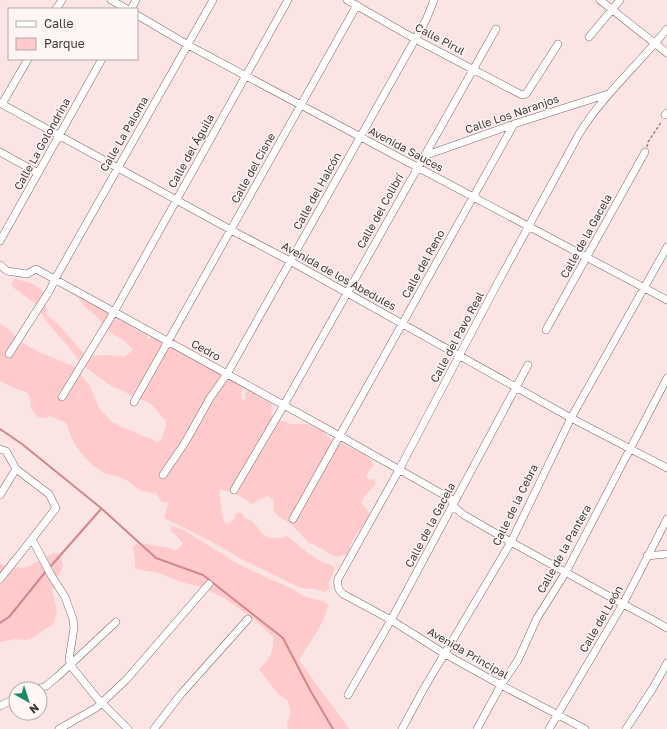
<svg xmlns="http://www.w3.org/2000/svg" width="667" height="729" viewBox="0 0 667 729" font-family="'Golos Text',sans-serif">
	<rect width="100%" height="100%" fill="#fae4e4"/>
	<path fill="#fecacb" d="M 15,279 C 26,281 42,285 45,297 C 46,302 46,309 46,314 L 59,325 L 84,354 L 89,356 L 106,355 L 124,357 L 133,350 L 125,341 L 114,335 L 94,314 L 85,307 L 75,293 L 147,336 L 147,340 L 152,337 L 234,381 L 242,387 L 241,400 L 246,399 L 245,394 L 248,389 L 251,393 L 257,393 L 272,401 L 271,413 L 275,418 L 290,424 L 308,424 L 323,431 L 330,439 L 341,443 L 367,456 L 374,465 L 366,475 L 369,480 L 375,479 L 375,485 L 363,498 L 361,503 C 366,507 368,510 369,517 C 362,528 349,540 349,554 L 335,557 L 315,545 L 309,543 L 293,526 L 278,516 L 274,511 L 273,499 L 267,496 L 251,504 C 242,496 232,490 219,490 L 223,519 L 226,524 L 231,523 L 235,518 L 236,513 L 242,513 L 244,518 C 264,523 256,545 287,536 L 309,554 L 324,563 L 330,564 L 335,568 L 329,583 L 329,589 L 325,592 L 314,589 L 301,588 L 241,559 L 214,543 L 164,518 C 165,512 168,508 168,502 L 162,502 L 156,493 C 137,492 140,489 126,480 C 120,476 112,476 105,473 C 85,463 73,444 66,423 L 50,416 L 44,418 L 38,417 L 31,408 L 30,397 L 26,392 L 14,388 L 0,381 L 0,324 L 7,328 L 24,344 L 39,352 L 75,367 L 90,386 L 99,408 L 111,421 L 122,427 L 158,442 L 162,438 L 166,427 L 166,421 L 150,403 L 111,386 L 82,365 L 68,346 L 51,327 L 34,303 L 14,288 L 11,283 Z
		M 171,526 L 182,529 L 240,565 L 292,589 L 306,597 L 323,601 L 328,604 C 326,622 308,644 299,660 L 349,729 L 288,729 L 287,723 L 291,713 L 288,701 L 278,694 L 259,669 C 270,659 274,652 273,637 L 256,621 L 226,599 L 215,594 L 204,588 L 181,582 L 160,573 L 135,569 L 135,558 L 133,546 L 140,543 L 170,548 L 175,551 L 183,544 L 176,535 L 171,531 Z
		M 54,553 L 60,554 L 63,566 L 52,589 L 57,612 L 53,624 L 32,638 L 26,640 L 14,639 L 0,642 L 0,563 L 2,565 L 21,568 L 27,567 Z"/>
	<g fill="none" stroke-linecap="round" stroke-linejoin="round">
		<path stroke="#d2878a" stroke-width="2" d="M 0,429 L 22,444 L 101,508 L 156,558 L 203,575 L 283,638 L 310,690 L 333,729
			M 50,567 L 101,509
			M 0,623 L 9,617 L 47,570"/>
		<g stroke="#7c6969" stroke-width="8">
			<path id="minor" d="M 111,0 L 127,9
				M 347,0 L 415,39 L 522,95 L 526,94 L 558,44
				M 600,0 L 667,53
				M 56,9 L 62,0
				M 131,9 L 136,0
				M 137,15 L 188,45 L 667,300
				M 589,37 L 620,0
				M 0,103 L 231,230 L 290,261 L 571,418 L 667,468
				M 2,104 L 28,59
				M 665,115 L 667,113
				M 0,152 L 38,173
				M 424,156 L 514,124 L 608,94
				M 0,241 L 102,59
				M 0,265 L 7,271 L 27,274 L 36,269 L 340,436 L 451,499 L 453,506 L 464,515 L 511,542 L 623,604 L 653,620 L 667,628
				M 546,330 L 645,152
				M 9,354 L 50,290 L 55,279 L 213,0
				M 62,397 L 114,312 L 288,0
				M 134,402 L 357,5
				M 0,449 L 6,451 L 16,469 L 49,494 L 56,508 L 32,539 L 51,575 L 65,597 L 73,619 L 74,628 L 69,659 L 71,666 L 97,698 L 128,729
				M 163,475 L 186,441 L 210,398 L 227,374 L 426,20 L 434,0
				M 234,490 L 284,405 L 496,29
				M 0,495 L 16,469
				M 293,519 L 514,124
				M 647,556 L 667,554
				M 0,579 L 32,539
				M 38,689 L 46,686 L 57,677 L 116,622
				M 348,695 L 391,620 L 528,365
				M 0,706 L 16,698
				M 59,729 L 96,708 L 126,680 L 209,584
				M 154,729 L 181,694 L 248,619
				M 402,729 L 423,690 L 511,542 L 571,418 L 667,247
				M 477,729 L 501,685 L 518,660 L 537,618 L 566,572 L 667,378
				M 549,729 L 623,604 L 667,519
				M 585,729 L 501,685 L 445,654 L 391,620 L 343,594 C 338,590 337,585 338,579 L 399,470 L 496,286 L 579,134 C 603,95 638,65 667,29
				M 626,729 L 653,688 L 667,663"/>
		</g>
		<path stroke="#948686" stroke-width="1.5" stroke-dasharray="3 2" stroke-linecap="butt" d="M 647,147 L 648,142 L 662,121"/>
		<use href="#minor" stroke="#fff" stroke-width="7"/>
	</g>
	<g text-anchor="middle" stroke-width="3" stroke-linejoin="round" paint-order="stroke">
		<g font-size="11" fill="#403838" stroke="#fef5f5">
			<text transform="translate(440 39) rotate(28)" y="4">Calle Pirul</text>
			<text transform="translate(512 114) rotate(-19)" y="4">Calle Los Naranjos</text>
			<text transform="translate(124 134) rotate(-60)" y="4">Calle La Paloma</text>
			<text transform="translate(42 144) rotate(-61)" y="4">Calle La Golondrina</text>
			<text transform="translate(406 149) rotate(28)" y="4">Avenida Sauces</text>
			<text transform="translate(191 151) rotate(-61)" y="4">Calle del Águila</text>
			<text transform="translate(253 168) rotate(-61)" y="4">Calle del Cisne</text>
			<text transform="translate(317 191) rotate(-61)" y="4">Calle del Halcón</text>
			<text transform="translate(380 211) rotate(-61)" y="4">Calle del Colibrí</text>
			<text transform="translate(586 236) rotate(-61)" y="4">Calle de la Gacela</text>
			<text transform="translate(423 264) rotate(-61)" y="4">Calle del Reno</text>
			<text transform="translate(339 276) rotate(29)" y="4">Avenida de los Abedules</text>
			<text transform="translate(457 337) rotate(-62)" y="4">Calle del Pavo Real</text>
			<text transform="translate(206 350) rotate(29)" y="4">Cedro</text>
			<text transform="translate(515 505) rotate(-64)" y="4">Calle de la Cebra</text>
			<text transform="translate(430 525) rotate(-62)" y="4">Calle de la Gacela</text>
			<text transform="translate(564 549) rotate(-61)" y="4">Calle de la Pantera</text>
			<text transform="translate(601 619) rotate(-60)" y="4">Calle del León</text>
			<text transform="translate(468 653) rotate(30)" y="4">Avenida Principal</text>
		</g>
	</g>
	<rect x="8" y="8" width="130" height="52" fill="#fef5f5" stroke="#b2a9a9"/>
	<rect x="16" y="21" width="20" height="6" fill="#ffffff" stroke="#b2a9a9"/>
	<text x="44" y="28" font-size="12" fill="#403838">Calle</text>
	<rect x="16" y="38" width="20" height="12" fill="#fecacb" stroke="#b2a9a9"/>
	<text x="44" y="48" font-size="12" fill="#403838">Parque</text>
	<g transform="translate(28 701) rotate(141)"><circle r="19" fill="#fef5f5" stroke="#b2a9a9"/>
	<path d="M0-3L7 15L0 10L-7 15Z" fill="#188867"/>
	<text y="-6" font-size="11" font-weight="bold" text-anchor="middle" fill="#403838">N</text>
	</g>
</svg>
